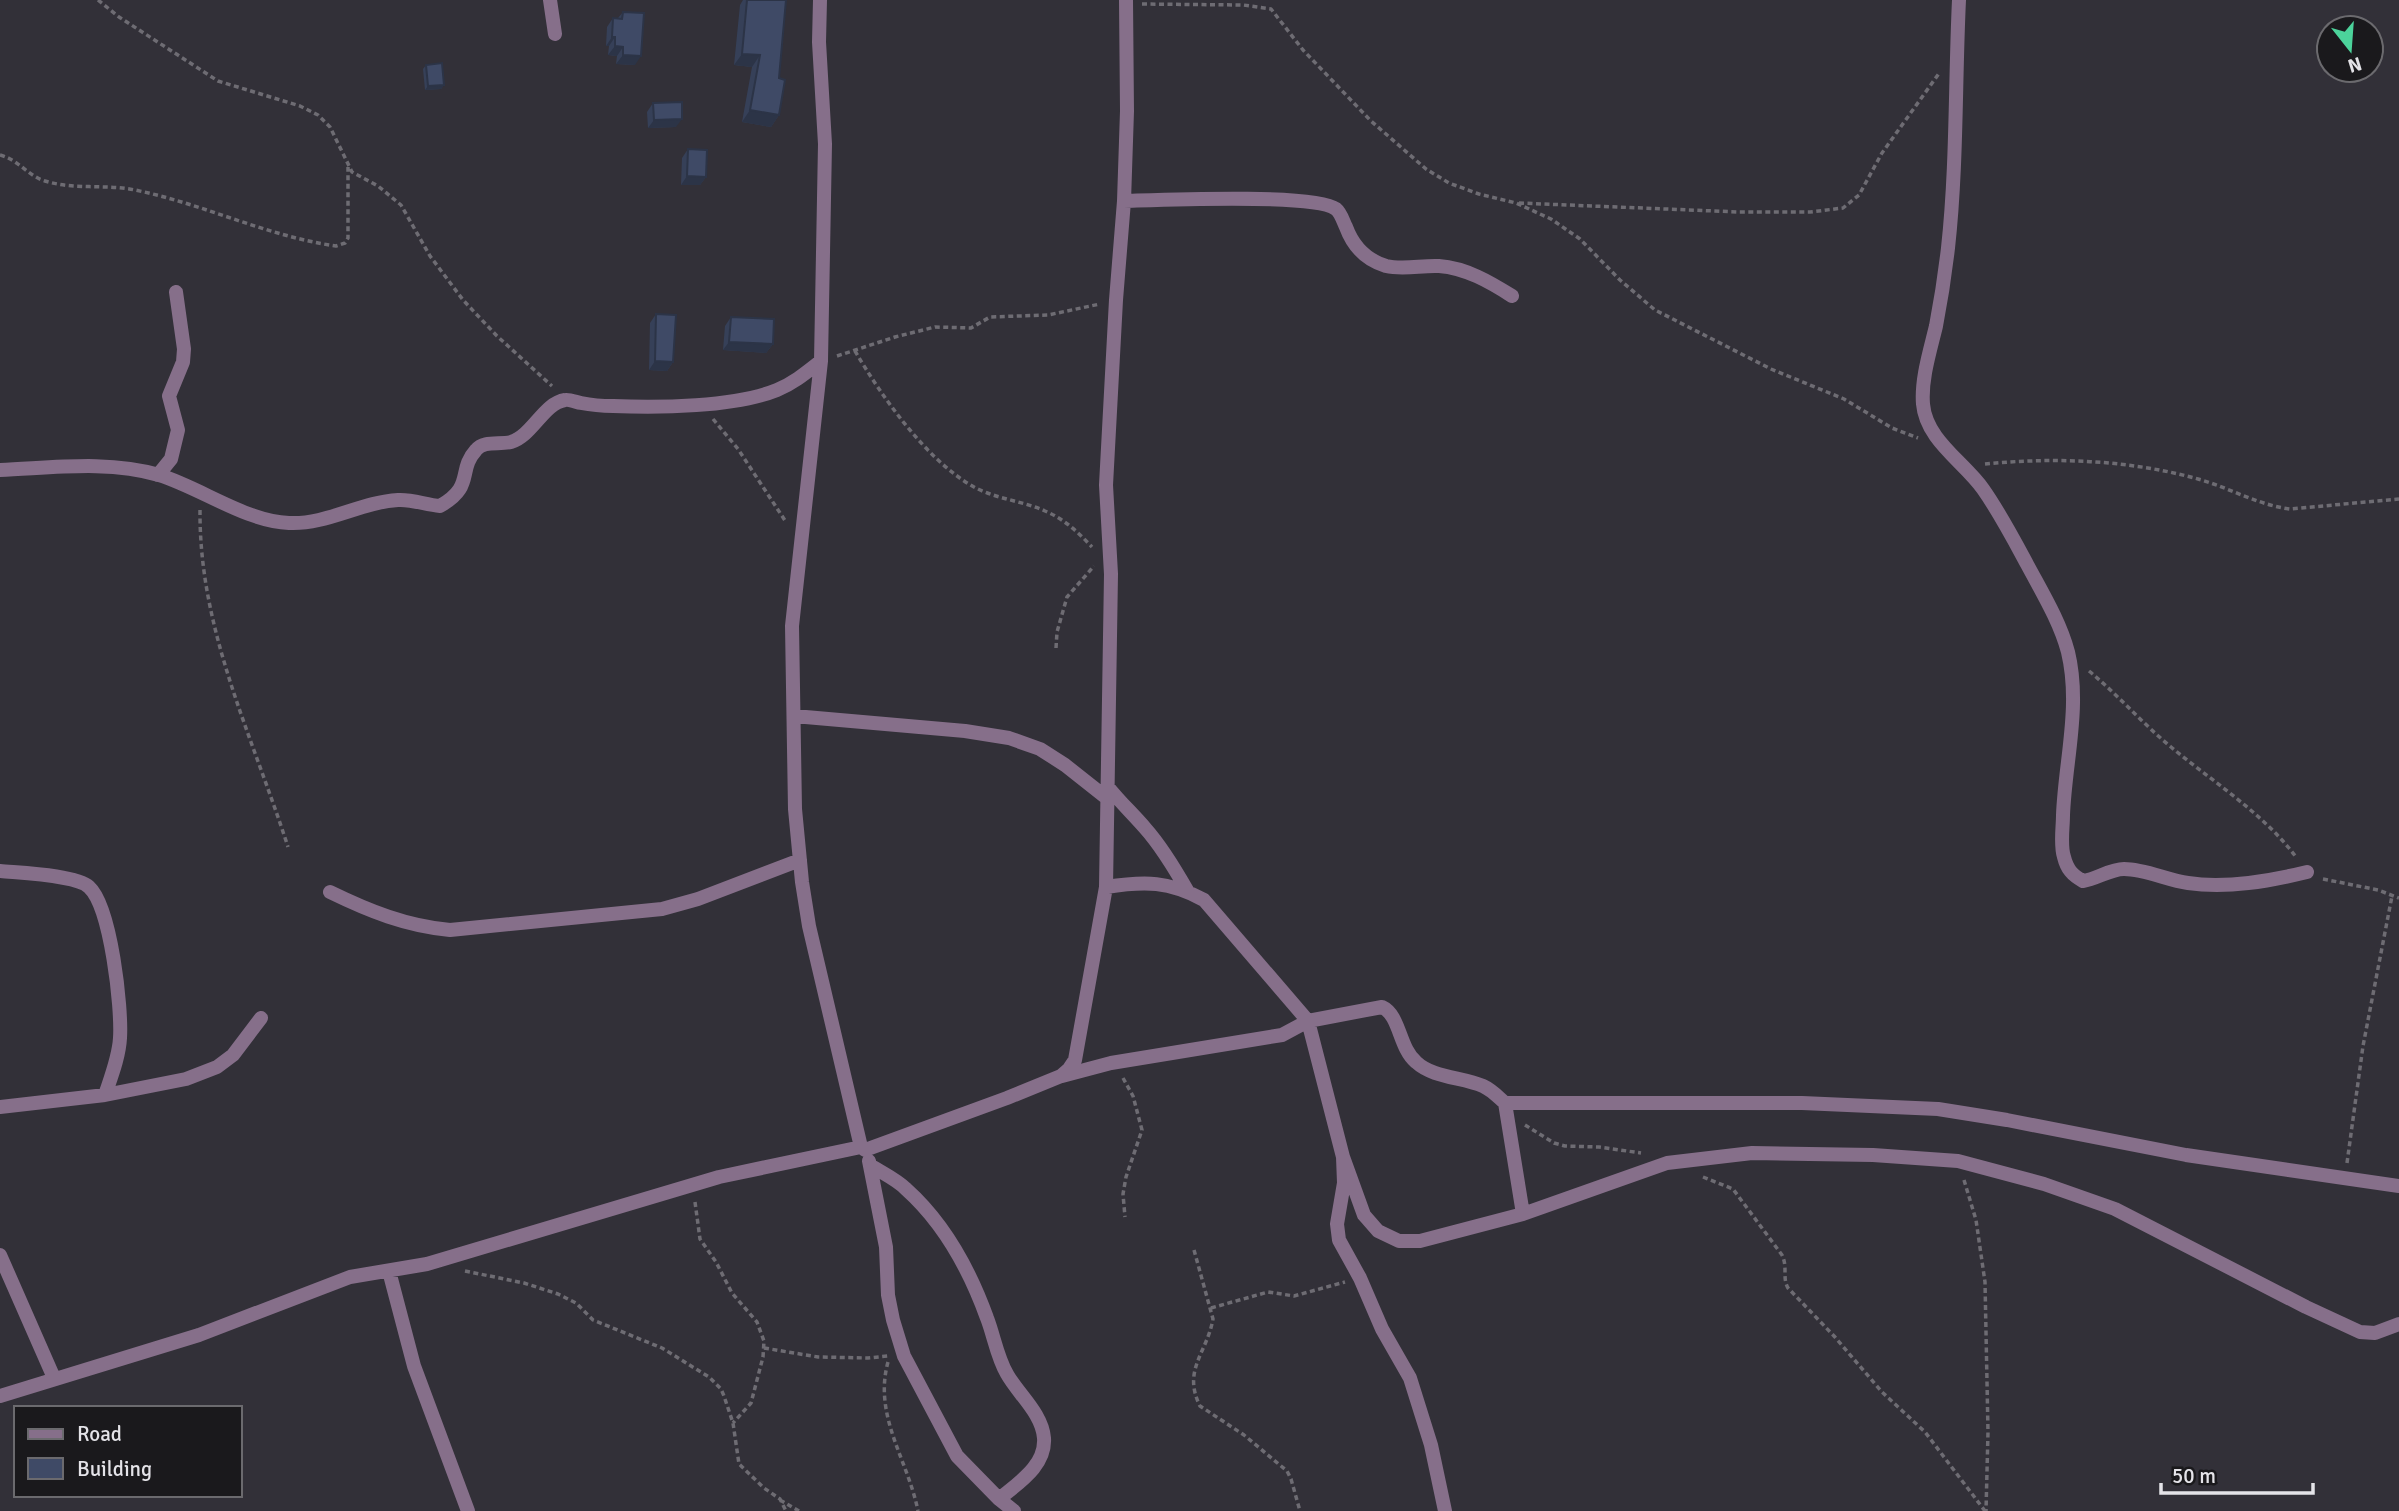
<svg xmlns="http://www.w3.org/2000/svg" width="2399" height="1511" viewBox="0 0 2399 1511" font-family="Signika,sans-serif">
	<rect width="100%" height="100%" fill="#323038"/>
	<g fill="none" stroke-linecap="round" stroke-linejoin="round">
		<path stroke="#6e6c73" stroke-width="3.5" stroke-dasharray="5 3.5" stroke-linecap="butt" d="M 98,0 L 119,17 L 218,81 L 300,106 L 318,115 L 330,127 L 352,172 L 378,186 L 401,205 L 430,256 L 463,300 L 497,336 L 552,386
			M 1142,4 L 1243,5 L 1271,9 L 1303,50 L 1371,121 L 1426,169 L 1449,183 L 1479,194 L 1516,203 L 1551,219 L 1580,239 L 1620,280 L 1655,310 L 1771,369 L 1844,399 L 1892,428 L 1918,438
			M 0,155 C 19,160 28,176 45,181 C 74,190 106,184 135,190 C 204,204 266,236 336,246 L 345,243 L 348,238 L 348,167
			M 1519,203 L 1739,212 L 1810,212 L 1843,208 L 1859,195 L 1882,153 L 1940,72
			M 855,351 C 882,397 927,461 974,487 C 996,499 1023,501 1045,511 C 1064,519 1078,532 1092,547
			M 837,356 L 895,337 L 935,327 L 971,328 L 990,317 L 1048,315 L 1100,304
			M 713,419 L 738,449 L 786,522
			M 1985,464 C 2055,457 2130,460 2198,479 C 2230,488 2258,505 2290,509 L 2399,499
			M 200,510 C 199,630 252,735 288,847
			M 1056,648 L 1057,632 L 1067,597 L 1094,566
			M 2089,671 C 2118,695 2142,723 2171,747 C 2213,782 2263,813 2296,857
			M 2323,879 L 2378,890 L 2399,898
			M 1123,1078 L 1133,1096 L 1142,1130 L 1126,1177 L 1123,1194 L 1125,1217
			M 1525,1125 L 1554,1143 L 1565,1146 L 1599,1147 L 1641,1153
			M 2347,1163 L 2363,1046 L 2392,896
			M 1703,1177 L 1733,1189 L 1782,1255 C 1788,1267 1782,1278 1788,1288 L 1834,1336 L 1882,1392 L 1925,1432 L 1985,1511
			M 1964,1180 L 1976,1220 L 1985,1282 L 1988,1432 L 1986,1511
			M 695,1202 L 700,1239 L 716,1262 L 732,1293 L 757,1322 L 764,1341 L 763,1357 L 751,1403 L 733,1423
			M 1194,1250 L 1213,1319 C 1207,1353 1182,1370 1200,1406 L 1244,1435 L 1287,1471 L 1291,1479 L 1300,1511
			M 465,1271 L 524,1283 L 558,1294 L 576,1303 L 593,1320 L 662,1348 L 709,1377 L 721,1389 L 724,1396 L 733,1423 L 739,1464 L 764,1488 L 780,1499 L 786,1511
			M 1211,1308 L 1268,1292 L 1294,1296 L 1345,1282
			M 764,1348 L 818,1357 L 868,1358 L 888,1356
			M 888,1362 C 873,1416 908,1460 918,1511
			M 780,1500 L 799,1511"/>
		<path stroke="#866f8a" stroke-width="14" d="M 550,0 L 555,34
			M 820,0 L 819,42 L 825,144 L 821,361 L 792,626 L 795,809 L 802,882 L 809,926 L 861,1147
			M 1959,0 C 1955,83 1957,166 1948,248 C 1945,274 1941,300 1936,326 C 1930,351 1921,379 1923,404 C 1926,440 1964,462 1983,489 C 2000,513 2014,540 2028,566 C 2043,594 2060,622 2068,652 C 2081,706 2065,762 2063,815 C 2063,828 2060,845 2064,857 C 2067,869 2072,875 2083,881 C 2097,879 2110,869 2124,869 C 2145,869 2167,880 2188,883 C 2227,889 2270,881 2307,872
			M 1124,201 C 1159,200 1314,193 1336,209 C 1341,213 1343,221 1346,227 C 1353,246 1366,260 1386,266 C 1404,270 1422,265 1439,266 C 1466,268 1490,282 1512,296
			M 0,470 C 52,468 108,460 159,475 C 201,488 245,521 289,523 C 326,525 361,502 398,500 C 412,499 426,505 440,506 C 475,486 457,471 476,450 C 484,440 499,445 511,442 C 532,436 544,403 565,400 C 569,399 576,402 581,403 C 591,405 602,406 613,406 C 658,408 735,407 777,390 C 794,383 807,372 821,361
			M 158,475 L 171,459 L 178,430 L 169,396 L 183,362 L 184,349 L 176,292
			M 794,716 L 965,731 L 1009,738 L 1040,749 L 1065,765 L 1108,799
			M 1108,787 C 1120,802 1133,814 1145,828 C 1162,847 1175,869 1188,892
			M 0,871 C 20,873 76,875 89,887 C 111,907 122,1008 120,1038 C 119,1057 111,1077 105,1095
			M 1106,887 C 1145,881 1169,881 1204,900 L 1308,1021 L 1343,1157 L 1344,1183 L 1337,1224 L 1339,1240 L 1360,1278 L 1382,1329 L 1410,1378 L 1431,1445 L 1445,1511
			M 330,892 C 369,911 406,926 450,930 L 662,909 L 698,899 L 800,860
			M 1062,1076 L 1111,1063 L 1282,1035 L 1308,1021 L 1382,1007 C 1400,1015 1399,1048 1416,1062 C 1433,1078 1462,1077 1483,1086 C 1492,1090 1498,1097 1505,1103 L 1802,1103 L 1938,1109 L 2007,1120 L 2186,1155 L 2399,1186
			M 1505,1103 L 1523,1214
			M 0,1107 L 105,1095 L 186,1079 L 217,1067 L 233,1055 L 261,1018
			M 1343,1157 L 1364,1215 L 1378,1231 L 1399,1241 L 1420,1241 L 1523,1214 L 1667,1163 L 1752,1153 L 1873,1155 L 1958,1161 L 2044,1184 L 2115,1209 L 2306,1307 L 2360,1332 L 2375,1333 L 2399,1324
			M 869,1161 L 886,1247 L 888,1295 L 893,1320 L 904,1356 L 957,1456 L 999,1499 L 1014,1511
			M 870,1165 C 882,1173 896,1179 906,1189 C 944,1223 970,1271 987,1318 C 994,1336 997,1357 1007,1374 C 1018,1394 1042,1413 1044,1438 C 1046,1466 1018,1483 999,1499
			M 0,1255 L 54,1378
			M 389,1271 L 414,1366 L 468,1511
			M 0,1396 L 199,1335 L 350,1277 L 427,1264 L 719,1177 L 861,1147 L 865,1150 L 1007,1098 L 1061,1076 L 1069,1069 L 1075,1060 L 1106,887 L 1111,574 L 1106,485 L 1116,300 L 1124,201 L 1127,111 L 1126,0"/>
	</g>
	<path fill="#364058" d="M 743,0 L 786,0 L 779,78 L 779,115 L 771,127 L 742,122 L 752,67 L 734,65 L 740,5 Z
		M 623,12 L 635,65 L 616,64 L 617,56 L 608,55 L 609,46 L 606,46 L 607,27 L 613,18 L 618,18 Z
		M 426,65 L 444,85 L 441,89 L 425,90 L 423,69 Z
		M 653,103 L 676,127 L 648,128 L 647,112 Z
		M 688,149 L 706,177 L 700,185 L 681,185 L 682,158 Z
		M 656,314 L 673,362 L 667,371 L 649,370 L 650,323 Z
		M 731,317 L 773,344 L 766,353 L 723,350 L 725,326 Z"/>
	<path fill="#2c3447" d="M 612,37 L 615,37 L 609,46 L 606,46 Z
		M 615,46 L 623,47 L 617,56 L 608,55 Z
		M 742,54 L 760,55 L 752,67 L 734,65 Z
		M 623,55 L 641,56 L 635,65 L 616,64 Z
		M 444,85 L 441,89 L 425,90 L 428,86 Z
		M 750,110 L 779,115 L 771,127 L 742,122 Z
		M 682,119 L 676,127 L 648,128 L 654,120 Z
		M 687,176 L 706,177 L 700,185 L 681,185 Z
		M 729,342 L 773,344 L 766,353 L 723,350 Z
		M 655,361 L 673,362 L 667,371 L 649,370 Z"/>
	<path fill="#3f4a66" stroke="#2c3447" stroke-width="2" d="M 747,0 L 786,0 L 779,78 L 785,80 L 779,115 L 750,110 L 760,55 L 742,54 Z
		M 623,12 L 644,13 L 641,56 L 623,55 L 623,47 L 615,46 L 615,37 L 612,37 L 613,18 L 622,19 Z
		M 442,63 L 444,85 L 428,86 L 426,65 Z
		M 682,102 L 682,119 L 654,120 L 653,103 Z
		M 688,149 L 707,150 L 706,177 L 687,176 Z
		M 656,314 L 676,315 L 673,362 L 655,361 Z
		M 731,317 L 774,319 L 773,344 L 729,342 Z"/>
	<rect x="14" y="1406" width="228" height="91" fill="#1a191c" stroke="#6b6a6e" stroke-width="2"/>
	<rect x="28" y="1429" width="35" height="10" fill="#866f8a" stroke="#6b6a6e" stroke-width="2"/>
	<text x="77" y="1441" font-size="21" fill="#e4e3e8">Road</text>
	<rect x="28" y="1458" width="35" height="21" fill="#3f4a66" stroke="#6b6a6e" stroke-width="2"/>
	<text x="77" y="1476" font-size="21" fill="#e4e3e8">Building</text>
	<g transform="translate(2350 49) rotate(163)"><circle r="33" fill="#1a191c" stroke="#6b6a6e" stroke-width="2"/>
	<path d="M0-5L12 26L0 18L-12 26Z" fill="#4cd39b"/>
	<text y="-10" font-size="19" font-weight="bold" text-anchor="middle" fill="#e4e3e8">N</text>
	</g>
	<path d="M2161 1483v10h152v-10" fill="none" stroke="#e4e3e8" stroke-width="3.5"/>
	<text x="2172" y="1483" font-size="21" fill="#e4e3e8" stroke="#1a191c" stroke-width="5" paint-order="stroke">50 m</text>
</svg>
